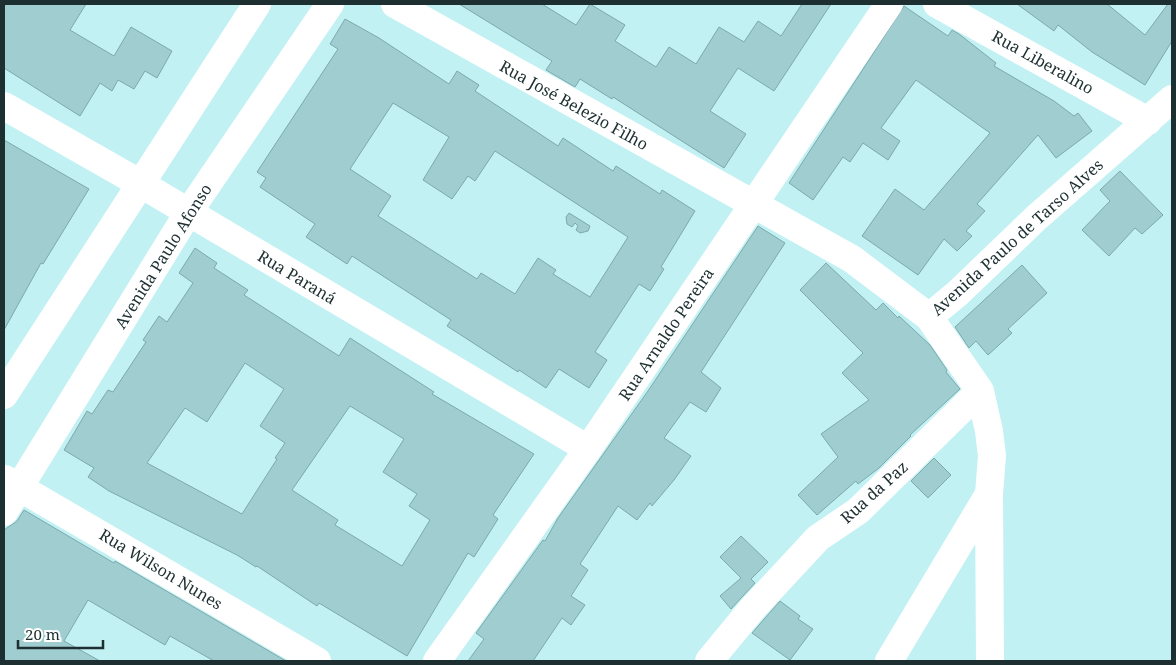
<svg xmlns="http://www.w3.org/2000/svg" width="1176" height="665" viewBox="0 0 1176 665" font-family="'Noto Serif',serif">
	<rect width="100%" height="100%" fill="#c2f1f3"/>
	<path fill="#a0ced0" stroke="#7ca9ab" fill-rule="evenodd" d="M 4,4 L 86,4 L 70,30 L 114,56 L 131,27 L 172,51 L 157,78 L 145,71 L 134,89 L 118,80 L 112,91 L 100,83 L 80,116 L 4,68 Z
		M 459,4 L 542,4 L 576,25 L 590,4 L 625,25 L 615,41 L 656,67 L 669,47 L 696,64 L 719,27 L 744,42 L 758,21 L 781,36 L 802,4 L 831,4 L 774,91 L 738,68 L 710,111 L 746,134 L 724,168 L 613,97 L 612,99 L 580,79 L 575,87 L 546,70 L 552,61 Z
		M 1017,4 L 1107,4 L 1145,35 L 1168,4 L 1172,4 L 1172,41 L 1145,85 L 1092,52 L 1058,25 L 1054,31 Z
		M 904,6 L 948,36 L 952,30 L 959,34 L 996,63 L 994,66 L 1054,101 L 1074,116 L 1078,113 L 1092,131 L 1056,158 L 1038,135 L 977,204 L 985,211 L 966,231 L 972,236 L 957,251 L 944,239 L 918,275 L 862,236 L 895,189 L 924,210 L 990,133 L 916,80 L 881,128 L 900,141 L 888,160 L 863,143 L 850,162 L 843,157 L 813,200 L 789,183 Z
		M 345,19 L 379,38 L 449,84 L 457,71 L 479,85 L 475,91 L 558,146 L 563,138 L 613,171 L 616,166 L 660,194 L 662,190 L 695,211 L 661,267 L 664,269 L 650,291 L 639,284 L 595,352 L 607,360 L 589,388 L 559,369 L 546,388 L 519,370 L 518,372 L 447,326 L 451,320 L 352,256 L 347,264 L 306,237 L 315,224 L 260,187 L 266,178 L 257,172 L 338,49 L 330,44 ZM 393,103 L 449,137 L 423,180 L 452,199 L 468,176 L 475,181 L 495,151 L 628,237 L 590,297 L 553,274 L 556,270 L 538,258 L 515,294 L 481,273 L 477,279 L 378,216 L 391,196 L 350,169 Z
		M 4,140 L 89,189 L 43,264 L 41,263 L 4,330 Z
		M 1120,171 L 1163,215 L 1142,234 L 1135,228 L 1109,256 L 1082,230 L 1110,201 L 1100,190 Z
		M 569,213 L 590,226 L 588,231 L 580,233 L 576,230 L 578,226 L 575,223 L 572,227 L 567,224 L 566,217 Z
		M 758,226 L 785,243 L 701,372 L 721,388 L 706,412 L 690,402 L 664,438 L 691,456 L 674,480 L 652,506 L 650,503 L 637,520 L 618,506 L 580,564 L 588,570 L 571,596 L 585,605 L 571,625 L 562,618 L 533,661 L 468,661 L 484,639 L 476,633 L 543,540 L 545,541 L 558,518 L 648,391 Z
		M 195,248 L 217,263 L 214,268 L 248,290 L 244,295 L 339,356 L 350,338 L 434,392 L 432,394 L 534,454 L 493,515 L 498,519 L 474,557 L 468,553 L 407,656 L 319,603 L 317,606 L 257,566 L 256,567 L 237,555 L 109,491 L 88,477 L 94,468 L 64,450 L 87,411 L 92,414 L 108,390 L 113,392 L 146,342 L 143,340 L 159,316 L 167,322 L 193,283 L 179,273 ZM 245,363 L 284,389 L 260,426 L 285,443 L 275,458 L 277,459 L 242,514 L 147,463 L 185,408 L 207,422 ZM 350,406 L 404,439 L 383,472 L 417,494 L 409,506 L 430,520 L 402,566 L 335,525 L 338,520 L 292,490 Z
		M 826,263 L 876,310 L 883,303 L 898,318 L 899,316 L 930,345 L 947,370 L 946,372 L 960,389 L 910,435 L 911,436 L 879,468 L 858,484 L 856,481 L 817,515 L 798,495 L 838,457 L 821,434 L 869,400 L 842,373 L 863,353 L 800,290 Z
		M 1022,265 L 1047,293 L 1008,329 L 1012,333 L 988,355 L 976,341 L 969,348 L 955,327 Z
		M 934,458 L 951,475 L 928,498 L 911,481 Z
		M 24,510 L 114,563 L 115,561 L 286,661 L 214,661 L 170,636 L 165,645 L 88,600 L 64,641 L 100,661 L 4,661 L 4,530 L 17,521 Z
		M 741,536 L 768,562 L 751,579 L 755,583 L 731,609 L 720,596 L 741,578 L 720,557 Z
		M 780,601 L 800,616 L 798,619 L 813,629 L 790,660 L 752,633 Z"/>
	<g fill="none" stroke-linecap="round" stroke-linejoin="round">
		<path stroke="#fff" stroke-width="28" d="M 395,4 L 852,259 L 929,317 L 958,293 L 1036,218 L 1172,99
			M 937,4 L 1148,121
			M 4,106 L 141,184 L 588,449
			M 980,391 L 989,431 L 992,456 L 989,494 L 990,661
			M 4,395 L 257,4
			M 5,479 L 317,661
			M 4,512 L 188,213 L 330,4
			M 437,661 L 588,449 L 889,4
			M 709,661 L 752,609 L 818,538 L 858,511 L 980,391 L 929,317
			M 889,661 L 989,494"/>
	</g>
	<g text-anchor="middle" stroke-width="4" stroke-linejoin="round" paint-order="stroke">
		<g font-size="16" fill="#1d2f30" stroke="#fff">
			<text transform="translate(1043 62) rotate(29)" y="6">Rua Liberalino</text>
			<text transform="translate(574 105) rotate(29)" y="6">Rua José Belezio Filho</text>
			<text transform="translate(1017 237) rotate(-42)" y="6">Avenida Paulo de Tarso Alves</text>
			<text transform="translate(163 256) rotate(-58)" y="6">Avenida Paulo Afonso</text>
			<text transform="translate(297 277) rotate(31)" y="6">Rua Paraná</text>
			<text transform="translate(666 334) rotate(-56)" y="6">Rua Arnaldo Pereira</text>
			<text transform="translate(874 492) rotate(-42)" y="6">Rua da Paz</text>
			<text transform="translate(161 569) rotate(31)" y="6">Rua Wilson Nunes</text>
		</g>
	</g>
	<rect width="1176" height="665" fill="none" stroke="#1d2f30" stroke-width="10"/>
	<path d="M18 640v8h85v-8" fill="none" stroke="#1d2f30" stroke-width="2.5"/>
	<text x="25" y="640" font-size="15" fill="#1d2f30" stroke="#ffffff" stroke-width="4" paint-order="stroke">20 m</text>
</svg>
